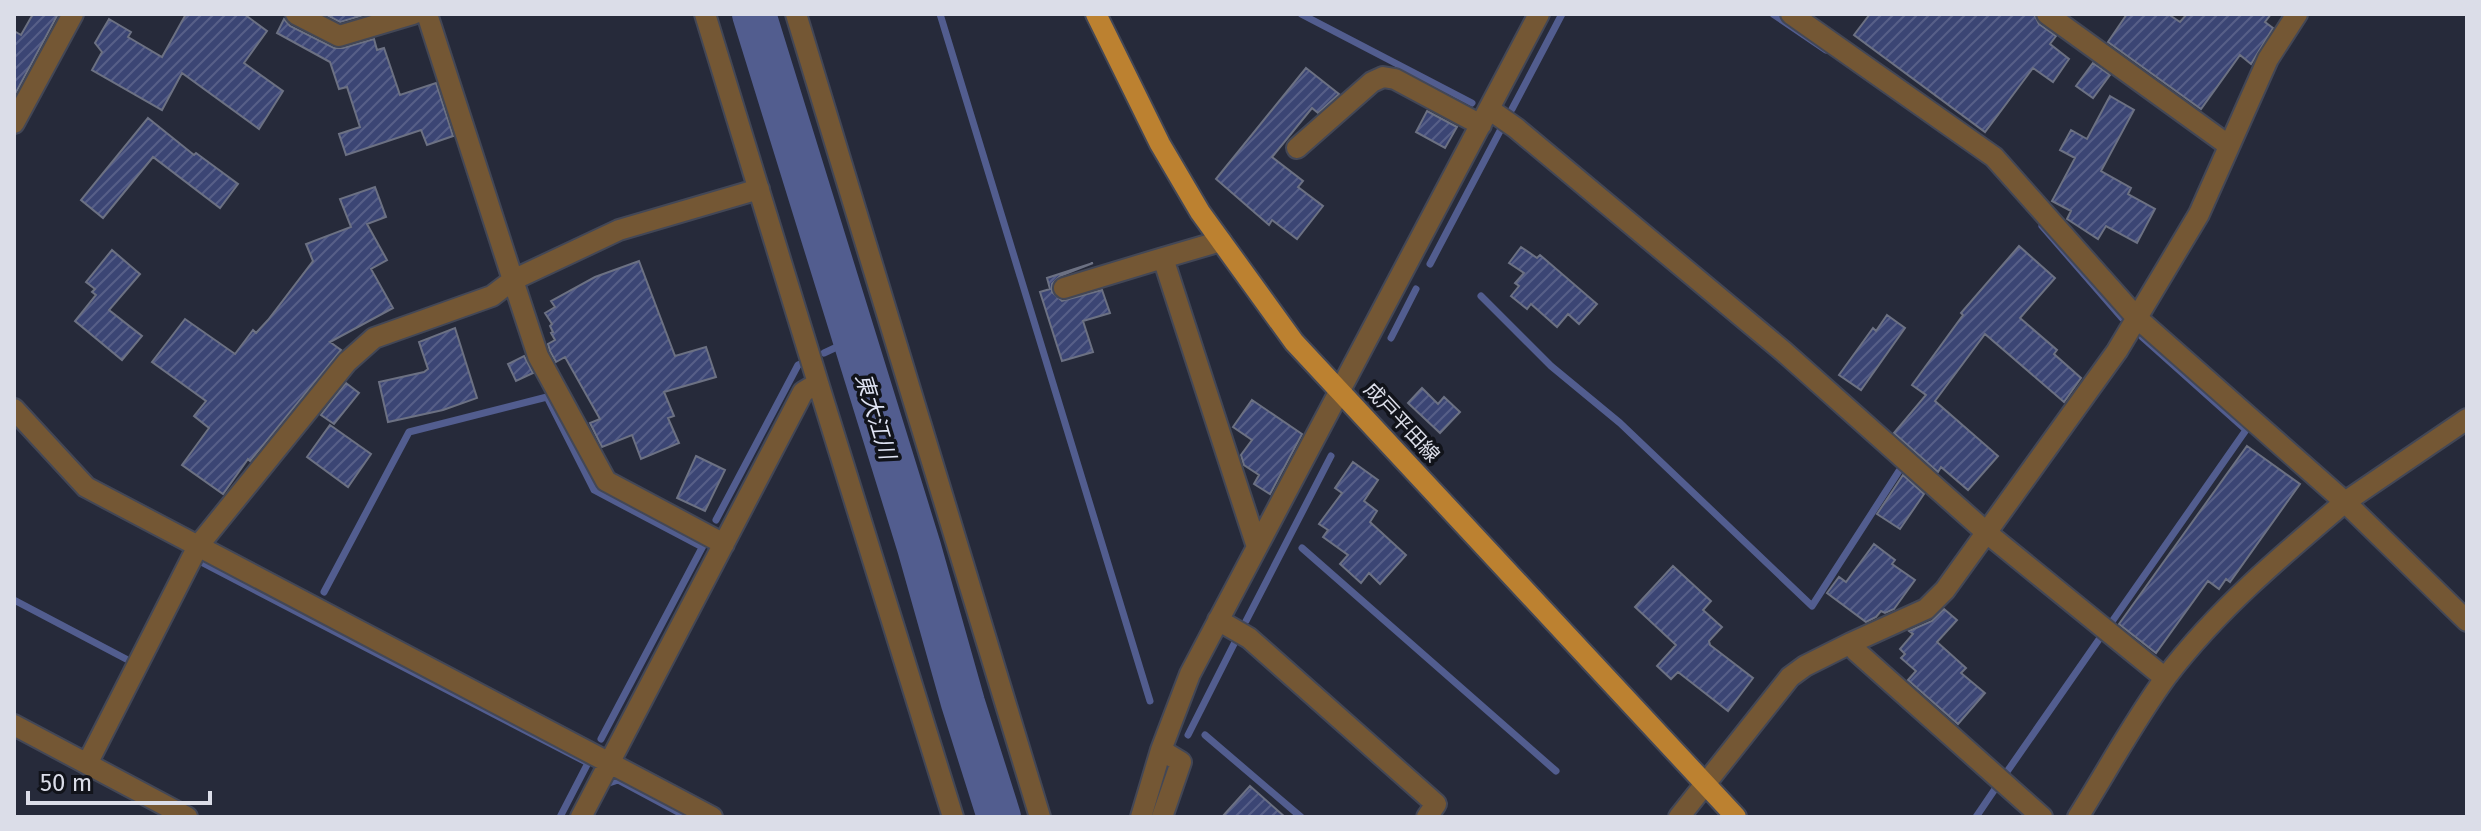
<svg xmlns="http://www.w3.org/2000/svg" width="2481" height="831" viewBox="0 0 2481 831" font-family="'Fira Sans','Noto Sans JP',sans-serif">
	<defs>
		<pattern id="building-hatch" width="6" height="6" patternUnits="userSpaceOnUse" patternTransform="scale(2)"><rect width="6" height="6" fill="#3b4574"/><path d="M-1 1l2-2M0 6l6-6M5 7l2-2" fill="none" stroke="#575f88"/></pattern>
	</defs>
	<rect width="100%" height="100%" fill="#262a3a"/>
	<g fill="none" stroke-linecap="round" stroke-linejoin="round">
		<path stroke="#525d8f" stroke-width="7" d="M 940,14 L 1150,701
			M 1301,14 L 1472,103
			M 1773,14 L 1826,50
			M 1512,109 L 1562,14
			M 2042,226 L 2122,318
			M 1430,264 L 1500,131
			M 1481,296 L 1551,366 L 1620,423 L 1812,606 L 1899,471
			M 1391,338 L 1416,289
			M 824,353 L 854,339
			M 716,520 L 798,365 L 805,362
			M 1302,548 L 1556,771
			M 201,562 L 588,763 L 560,817
			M 324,592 L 409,432 L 547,397 L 594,490 L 702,547
			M 14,600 L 126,659
			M 1246,621 L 1331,456
			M 2111,623 L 2246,430 L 2142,337
			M 1188,735 L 1235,642
			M 1205,735 L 1301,817
			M 601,739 L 704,544
			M 2004,776 L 2100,638
			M 609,783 L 618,780 L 687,817
			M 1976,817 L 1995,789"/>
		<path stroke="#525d8f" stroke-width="44" d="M 754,14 L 919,547 L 963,703 L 999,817"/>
	</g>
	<path fill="url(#building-hatch)" stroke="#6c7183" stroke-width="2" d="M 33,14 L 58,14 L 14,96 L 14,31 L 21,35 Z
		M 186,14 L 244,14 L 267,31 L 244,63 L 283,91 L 259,129 L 182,73 L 162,110 L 92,70 L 102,52 L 95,43 L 109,19 L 131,32 L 128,37 L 162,57 Z
		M 325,14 L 367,14 L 340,22 Z
		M 1870,14 L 2034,14 L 2039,24 L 2056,36 L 2050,44 L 2069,59 L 2053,82 L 2033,68 L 1985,132 L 1854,35 Z
		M 2127,14 L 2168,14 L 2180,22 L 2187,14 L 2271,14 L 2265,22 L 2273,28 L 2251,64 L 2240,55 L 2201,109 L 2108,42 Z
		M 284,19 L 290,26 L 334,48 L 343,48 L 374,39 L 377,50 L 384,48 L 400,95 L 436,83 L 453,136 L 427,145 L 421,130 L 346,155 L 339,134 L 360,127 L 347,87 L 339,89 L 330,62 L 277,33 Z
		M 2093,63 L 2110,75 L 2093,98 L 2076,86 Z
		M 1306,68 L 1339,94 L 1318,113 L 1312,108 L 1272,157 L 1303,181 L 1298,187 L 1323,206 L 1297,239 L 1272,220 L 1269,225 L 1216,179 Z
		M 2110,96 L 2134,110 L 2101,171 L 2131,188 L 2128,194 L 2155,209 L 2137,243 L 2106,226 L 2098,239 L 2067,219 L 2071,211 L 2052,201 L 2075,158 L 2060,150 L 2071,130 L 2087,139 Z
		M 1427,111 L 1457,127 L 1445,148 L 1416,132 Z
		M 148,118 L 194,155 L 196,153 L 238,184 L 220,208 L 153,157 L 103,218 L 81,200 Z
		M 375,187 L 386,217 L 367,224 L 387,260 L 371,269 L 393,308 L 330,342 L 341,350 L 250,461 L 248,459 L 223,494 L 182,465 L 209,428 L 194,416 L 206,401 L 152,362 L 185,319 L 235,354 L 253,330 L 256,333 L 268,320 L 313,261 L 306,244 L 351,227 L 340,199 Z
		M 2019,246 L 2055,278 L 2020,318 L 2057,350 L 2054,354 L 2081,378 L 2064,402 L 1985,334 L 1935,401 L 1998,456 L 1968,490 L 1941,467 L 1938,472 L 1894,433 L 1926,395 L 1912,385 L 1963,315 L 1961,313 Z
		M 1521,247 L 1537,258 L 1540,255 L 1597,304 L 1579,324 L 1568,314 L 1557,327 L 1531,304 L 1527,309 L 1511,296 L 1519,286 L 1515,283 L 1524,273 L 1509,263 Z
		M 112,250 L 140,274 L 109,310 L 142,336 L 122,360 L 75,321 L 96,295 L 92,292 L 95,289 L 86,282 Z
		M 639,261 L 675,356 L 706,347 L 716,377 L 664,392 L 674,416 L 668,418 L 679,443 L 641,459 L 632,435 L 602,447 L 590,423 L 600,419 L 565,357 L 556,362 L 550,351 L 548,344 L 555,340 L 551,333 L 553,332 L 550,326 L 552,324 L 545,313 L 555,307 L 551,301 L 595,277 Z
		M 1093,263 L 1060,276 L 1052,284 L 1052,292 L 1062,301 L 1102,290 L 1110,313 L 1083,321 L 1093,352 L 1062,361 L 1040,292 L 1050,289 L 1047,278 Z
		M 1887,315 L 1905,328 L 1861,390 L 1839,375 L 1873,328 L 1876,331 Z
		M 455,328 L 477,398 L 443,410 L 388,422 L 379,382 L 424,372 L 428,369 L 419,342 Z
		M 524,356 L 533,373 L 516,381 L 508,364 Z
		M 346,383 L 359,393 L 334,424 L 321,415 Z
		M 1422,388 L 1438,404 L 1444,397 L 1460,412 L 1440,433 L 1408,403 Z
		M 1252,400 L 1302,434 L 1270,494 L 1254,484 L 1259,475 L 1244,465 L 1241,455 L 1252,440 L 1233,427 Z
		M 330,425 L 371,454 L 348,487 L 307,457 Z
		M 2247,446 L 2300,484 L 2230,582 L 2226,579 L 2219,589 L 2208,581 L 2156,653 L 2119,624 Z
		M 696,456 L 725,470 L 705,511 L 677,498 Z
		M 1353,462 L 1378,480 L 1364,501 L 1377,511 L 1370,522 L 1406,555 L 1380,584 L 1369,573 L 1361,583 L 1340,564 L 1348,555 L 1323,537 L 1328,530 L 1319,524 L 1342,493 L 1335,488 Z
		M 1903,475 L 1924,494 L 1900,529 L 1877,514 Z
		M 1874,544 L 1895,560 L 1892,564 L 1915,580 L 1894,609 L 1885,613 L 1881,611 L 1876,617 L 1866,622 L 1827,593 L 1839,577 L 1846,582 Z
		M 1673,566 L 1711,601 L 1703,610 L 1722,627 L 1709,641 L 1710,645 L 1753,678 L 1728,711 L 1678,672 L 1671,679 L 1657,666 L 1676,645 L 1635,607 Z
		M 1944,609 L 1957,620 L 1937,642 L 1966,668 L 1961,673 L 1985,693 L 1958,724 L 1908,680 L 1916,671 L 1901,658 L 1905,654 L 1900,649 L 1913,634 L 1909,631 L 1932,621 Z
		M 1250,786 L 1285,817 L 1222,817 Z"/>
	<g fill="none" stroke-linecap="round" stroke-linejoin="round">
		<g stroke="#434756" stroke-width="24">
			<path id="minor" d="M 296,14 L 339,36 L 413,14
				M 705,14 L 818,383
				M 796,14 L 1040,817
				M 1791,14 L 1994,157 L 2137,318 L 2345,502 L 2467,419
				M 2047,14 L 2228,145
				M 1489,109 L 1516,128 L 1783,351 L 1987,533 L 2165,678
				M 14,123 L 73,14
				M 1297,148 L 1372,82 L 1383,77 L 1395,79 L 1481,125
				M 1221,241 L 1163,258 L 1257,547
				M 1064,288 L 1163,258
				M 14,409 L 86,487 L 712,817
				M 724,544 L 606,481 L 538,356 L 513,280 L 619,230 L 759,189
				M 1218,620 L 1249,638 L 1436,804 L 1427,817
				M 1851,643 L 1856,651 L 2042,817
				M 14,725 L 187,817
				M 1161,750 L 1181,762 L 1162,817
				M 87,764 L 198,546 L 347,362 L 374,338 L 492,296 L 513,280 L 427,14
				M 581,817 L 803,392 L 818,383 L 953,817
				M 1141,817 L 1161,750 L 1190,674 L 1539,14
				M 1679,817 L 1790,677 L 1805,666 L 1851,643 L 1926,609 L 1945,590 L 2117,351 L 2199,214 L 2268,59 L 2297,14
				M 2078,817 C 2107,771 2134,721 2166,677 C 2217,610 2281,556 2345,502 L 2467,621"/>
		</g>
		<g stroke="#434756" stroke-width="24">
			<path id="major" d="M 1096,14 L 1160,144 L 1200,212 L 1294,342 L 1736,817"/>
		</g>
		<use href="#minor" stroke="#745734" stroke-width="20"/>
		<use href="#major" stroke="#bc8130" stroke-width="20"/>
	</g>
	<g text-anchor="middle" stroke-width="7" stroke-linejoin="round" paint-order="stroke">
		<g font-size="20" fill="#dbdde8" stroke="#11131a">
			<text transform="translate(1402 422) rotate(47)" y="7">成戸平田線</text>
		</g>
		<g font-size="22" font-style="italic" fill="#dfe3f3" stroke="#11131a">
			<text transform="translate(876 416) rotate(73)" y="8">東大江川</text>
		</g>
	</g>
	<rect width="2481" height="831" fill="none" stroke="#dbdde8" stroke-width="32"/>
	<path d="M28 791v12h182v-12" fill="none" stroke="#dbdde8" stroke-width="4"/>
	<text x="40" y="791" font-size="24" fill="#dbdde8" stroke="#11131a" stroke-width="6" paint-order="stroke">50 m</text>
</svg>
